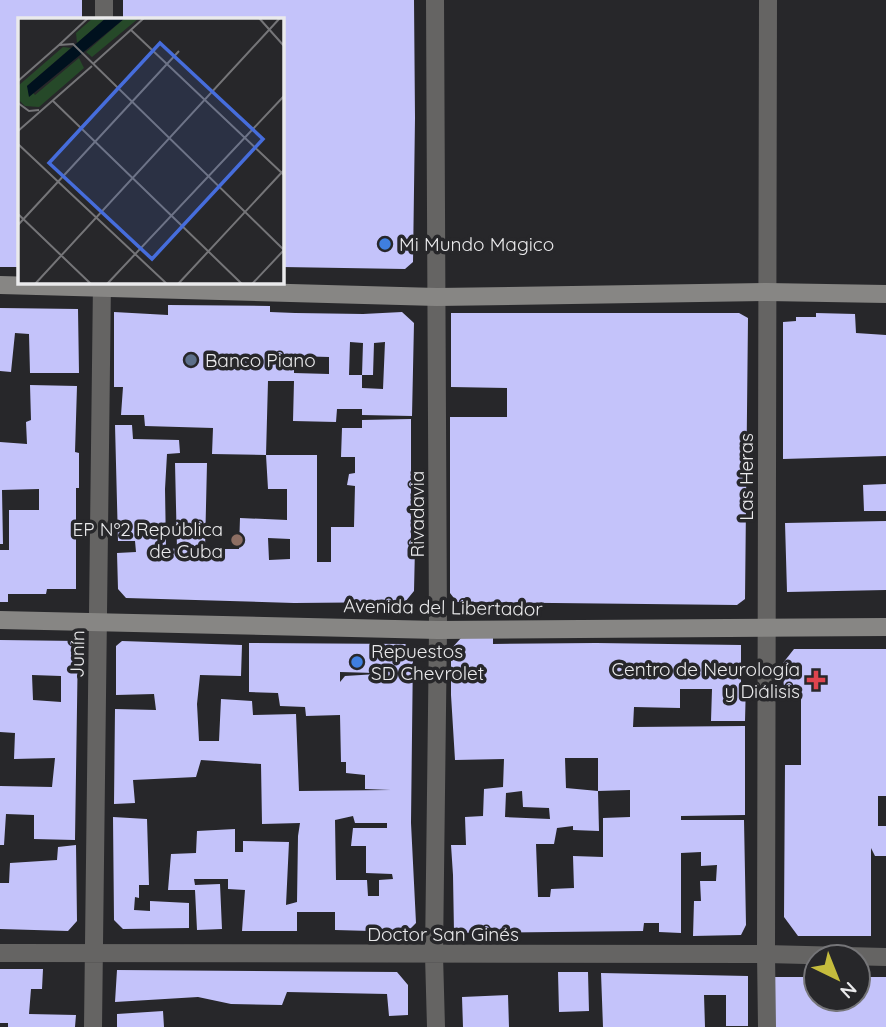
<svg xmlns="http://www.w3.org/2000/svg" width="886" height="1027" viewBox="0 0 886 1027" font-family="Quicksand,sans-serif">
	<rect width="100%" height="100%" fill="#27272a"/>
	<path fill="#c4c3fa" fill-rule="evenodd" d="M 0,0 L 82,0 L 82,19 L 19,19 L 19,267 L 0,267 Z
		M 123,0 L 414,0 L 415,118 L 413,262 L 405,269 L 282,267 L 282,19 L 123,19 Z
		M 168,305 L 270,306 L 270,312 L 295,313 L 363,314 L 402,312 L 414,323 L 412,416 L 362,415 L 362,409 L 337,409 L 336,422 L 293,421 L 294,381 L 268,381 L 266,455 L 212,454 L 213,428 L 145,426 L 144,415 L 121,415 L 123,387 L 114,387 L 114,312 L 168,315 ZM 350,342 L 363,343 L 362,375 L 349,375 ZM 385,342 L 383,389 L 362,388 L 362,375 L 373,375 L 374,343 ZM 294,356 L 329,357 L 329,374 L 294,373 Z
		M 0,308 L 78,309 L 79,373 L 30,373 L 29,334 L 15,333 L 11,372 L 0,371 Z
		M 451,313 L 739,313 L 748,318 L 745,599 L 737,605 L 457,602 L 450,593 L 450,417 L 507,417 L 507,388 L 451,387 Z
		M 816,313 L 855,314 L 856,333 L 886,335 L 886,456 L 783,459 L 783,322 L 796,321 L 796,317 L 816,317 Z
		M 30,385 L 77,386 L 75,452 L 79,453 L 79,488 L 76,488 L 76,589 L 47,589 L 46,594 L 8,594 L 8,602 L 0,602 L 0,550 L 9,550 L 9,510 L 39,510 L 39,489 L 2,490 L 3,544 L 0,544 L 0,442 L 27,444 L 26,422 L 31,420 Z
		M 411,419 L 411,547 L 415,547 L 414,591 L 405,602 L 294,603 L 126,598 L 118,589 L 117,553 L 136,552 L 135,541 L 118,541 L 115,425 L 132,425 L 133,439 L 179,440 L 180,453 L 167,454 L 165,489 L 166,548 L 177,549 L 175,463 L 207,463 L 205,549 L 239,549 L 240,518 L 287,520 L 287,489 L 268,489 L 266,455 L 317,455 L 317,562 L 331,562 L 331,527 L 354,527 L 355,486 L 347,485 L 349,474 L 355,473 L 355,457 L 341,457 L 342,428 L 362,428 L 362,420 ZM 268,538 L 290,539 L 290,559 L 269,560 Z
		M 886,484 L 886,511 L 864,511 L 863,485 Z
		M 886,521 L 886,590 L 787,592 L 785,523 Z
		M 461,638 L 493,638 L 493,644 L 596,643 L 741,645 L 741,682 L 746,682 L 745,721 L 711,721 L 712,689 L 680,689 L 680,708 L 634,707 L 633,727 L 745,726 L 745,815 L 681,816 L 681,820 L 744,820 L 746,925 L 741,935 L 693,936 L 694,901 L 701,901 L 700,881 L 716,881 L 717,865 L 701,866 L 701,852 L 681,853 L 681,933 L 659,932 L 659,923 L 644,923 L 643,931 L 454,933 L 453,875 L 451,845 L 466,845 L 465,817 L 483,816 L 484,789 L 503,787 L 504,759 L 455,760 L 451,695 L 451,649 ZM 565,758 L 598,758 L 598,791 L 630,790 L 630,817 L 603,818 L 603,857 L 573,856 L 574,888 L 551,889 L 550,897 L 538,897 L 536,844 L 554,844 L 557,828 L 573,826 L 573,830 L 599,831 L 598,791 L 566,788 ZM 522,791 L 523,807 L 549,808 L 550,819 L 505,817 L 506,793 Z
		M 0,640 L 78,641 L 75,840 L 34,839 L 34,815 L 6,814 L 4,845 L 0,845 L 0,786 L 52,787 L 55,758 L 14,759 L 15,733 L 0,732 ZM 32,675 L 61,676 L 61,702 L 33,700 Z
		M 122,641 L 242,645 L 241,676 L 200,675 L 197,704 L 199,741 L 219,741 L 221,699 L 252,701 L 253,715 L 296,714 L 299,791 L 391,790 L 365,789 L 365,775 L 346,773 L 346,762 L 341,762 L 340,715 L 306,716 L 305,707 L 280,706 L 278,693 L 249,692 L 249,643 L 405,644 L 413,651 L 411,823 L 416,923 L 407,932 L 335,930 L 335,912 L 297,912 L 297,931 L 242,931 L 245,890 L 228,889 L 228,879 L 194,879 L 195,885 L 220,884 L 222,929 L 197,930 L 195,890 L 168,890 L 171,854 L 196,853 L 197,831 L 235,829 L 235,852 L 243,852 L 243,841 L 289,842 L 286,905 L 297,902 L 298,836 L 300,823 L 262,824 L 261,764 L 201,760 L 196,777 L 133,780 L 135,803 L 114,804 L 115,709 L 156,710 L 154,694 L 116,695 L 116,646 ZM 375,667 L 377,668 L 377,674 L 345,676 L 340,682 L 340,672 L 375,673 ZM 353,816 L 355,823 L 387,823 L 387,828 L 353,828 L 351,846 L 366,846 L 366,873 L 392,874 L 393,879 L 379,880 L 379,896 L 368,896 L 367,880 L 336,880 L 335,820 Z
		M 794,649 L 886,649 L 886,796 L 878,796 L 878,826 L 886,826 L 886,856 L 875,856 L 871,848 L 871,936 L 798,936 L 784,917 L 785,765 L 801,765 L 801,697 L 784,697 L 783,663 Z
		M 113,817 L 147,819 L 149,885 L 139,885 L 139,898 L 135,897 L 134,910 L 150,911 L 150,901 L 189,903 L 189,928 L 123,929 L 114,920 Z
		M 76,845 L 77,921 L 68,931 L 0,929 L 0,883 L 9,883 L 10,863 L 57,860 L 58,847 Z
		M 0,969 L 43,969 L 42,989 L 31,989 L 29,1014 L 76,1015 L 75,1027 L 8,1027 L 8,1023 L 0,1023 Z
		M 117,970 L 397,972 L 408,985 L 408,1015 L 389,1016 L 387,994 L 287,992 L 282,1005 L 231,1004 L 198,997 L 115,1002 Z
		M 558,972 L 588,972 L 589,1011 L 559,1012 Z
		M 601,973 L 748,976 L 748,1026 L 726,1026 L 726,995 L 704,995 L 705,1027 L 603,1027 Z
		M 774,977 L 816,977 L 816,999 L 858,999 L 858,977 L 886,977 L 886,1027 L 774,1027 Z
		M 508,995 L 509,1027 L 463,1027 L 462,997 Z
		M 163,1011 L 164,1027 L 117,1027 L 117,1014 Z"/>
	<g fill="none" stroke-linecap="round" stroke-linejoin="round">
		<path stroke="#656463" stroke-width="18" d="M 435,0 L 438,630 L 434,955 L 436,1027
			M 104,19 L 104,0
			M 0,953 L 766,954 L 886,957
			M 93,1027 L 102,282
			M 767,1027 L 766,954 L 768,0"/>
		<path stroke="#878684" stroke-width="18" d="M 0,285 L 437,297 L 767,292 L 886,294
			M 0,620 L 438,630 L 886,627"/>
	</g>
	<g fill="#3f7fe0" stroke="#27272a" stroke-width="2.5">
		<circle cx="385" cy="244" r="7"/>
		<circle cx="357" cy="662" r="7"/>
	</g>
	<circle fill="#5c6f8a" stroke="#27272a" stroke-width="2.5" cx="191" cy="360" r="7"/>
	<circle fill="#8d6e63" stroke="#27272a" stroke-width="2.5" cx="237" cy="540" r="7"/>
	<path fill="#e0444e" stroke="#27272a" stroke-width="2.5" d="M812.5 669.5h7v7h7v7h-7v7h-7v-7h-7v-7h7z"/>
	<g text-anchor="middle" stroke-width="7" stroke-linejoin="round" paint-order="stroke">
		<g font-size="19" fill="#eaeaec" stroke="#27272a" text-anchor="start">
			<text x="399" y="251">Mi Mundo Magico</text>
			<text x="205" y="367">Banco Piano</text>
			<text x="223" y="536" text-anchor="end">EP Nº2 República<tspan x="223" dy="22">de Cuba</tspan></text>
			<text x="371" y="658">Repuestos<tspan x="371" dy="22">SD Chevrolet</tspan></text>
			<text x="800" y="676" text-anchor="end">Centro de Neurología<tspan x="800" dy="22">y Diálisis</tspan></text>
		</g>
		<g font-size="19" fill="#eaeaec" stroke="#27272a">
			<text transform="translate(746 477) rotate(-90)" y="7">Las Heras</text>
			<text transform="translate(417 514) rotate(-90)" y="7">Rivadavia</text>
			<text transform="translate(443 607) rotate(1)" y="7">Avenida del Libertador</text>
			<text transform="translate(77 654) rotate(-89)" y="7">Junín</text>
			<text x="443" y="941">Doctor San Ginés</text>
		</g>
	</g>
	<g transform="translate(18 18)">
		<rect width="266" height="266" fill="#27272a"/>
		<path d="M 75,0 L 88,0 L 59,25 L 58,15 ZM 107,0 L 121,0 L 74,39 L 68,34 ZM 45,29 L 53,30 L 9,68 L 17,77 L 61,40 L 66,50 L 21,89 L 7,88 L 0,81 L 0,68 Z" fill="#264929"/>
		<path d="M 88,0 L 107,0 L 11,79 L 9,68 Z" fill="#00111e"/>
		<path fill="none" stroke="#757578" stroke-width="2" d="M 241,0 L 266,28M 113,12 L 266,157M 41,27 L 70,0M 75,46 L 126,0M 0,63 L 41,27 L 55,26 L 266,232M 34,82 L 224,266M 0,85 L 11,93 L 21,92M 0,113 L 74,48M 0,126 L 149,266M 0,196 L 73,266M 0,207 L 161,33M 17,266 L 262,0M 89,266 L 266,78M 160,266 L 266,152M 234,266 L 266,232"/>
		<path fill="#466ddc" fill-opacity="0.15" stroke="#466ddc" stroke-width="3.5" d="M 142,25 L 245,121 L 134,241 L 31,145 Z"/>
		<rect width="266" height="266" fill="none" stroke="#eaeaec" stroke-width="3.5"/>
	</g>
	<g transform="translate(837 978) rotate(137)"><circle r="33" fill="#27272a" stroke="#757578" stroke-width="2"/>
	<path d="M0-5L12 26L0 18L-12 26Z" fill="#c5bc3d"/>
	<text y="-10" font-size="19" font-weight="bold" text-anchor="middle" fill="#eaeaec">N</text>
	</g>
</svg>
